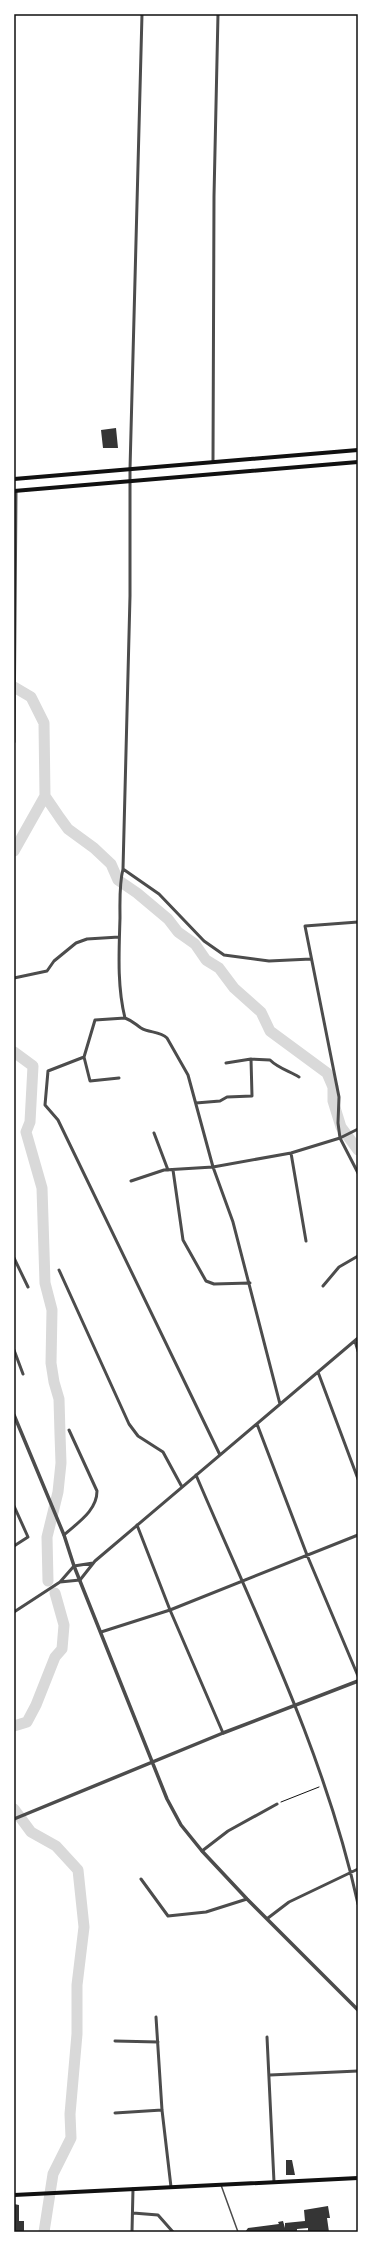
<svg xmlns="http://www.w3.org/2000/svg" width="372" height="2246" viewBox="0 0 372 2246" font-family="'Archivo Narrow',sans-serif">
	<rect width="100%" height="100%" fill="#fff"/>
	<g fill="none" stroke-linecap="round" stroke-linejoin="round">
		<path stroke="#d9d9d9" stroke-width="11" d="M 14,687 L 31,697 L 44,723 L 45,796 L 60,818 L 68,829 L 94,848 L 111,864 L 118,880 L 137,893 L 168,919 L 178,932 L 195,944 L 206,960 L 219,968 L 234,988 L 261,1012 L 270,1031 L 327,1073 L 333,1087 L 333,1101 L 341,1127 L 358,1150
			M 14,851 L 45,796
			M 14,1052 L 33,1066 L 30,1122 L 26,1132 L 42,1188 L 45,1283 L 52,1310 L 51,1363 L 54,1382 L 59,1399 L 60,1434 L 61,1463 L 58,1492 L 47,1537 L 48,1581
			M 14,1726 L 27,1722 L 36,1705 L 55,1657 L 62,1649 L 64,1625 L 55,1593
			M 14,1809 L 31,1832 L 56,1846 L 78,1870 L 84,1927 L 77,1985 L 77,2034 L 70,2114 L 71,2138 L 53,2174 L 44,2232"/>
	</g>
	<path fill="#353535" d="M 116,428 L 118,448 L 103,448 L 101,430 Z
		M 286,2160 L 292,2160 L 295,2175 L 286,2175 Z
		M 14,2204 L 19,2205 L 19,2221 L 24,2221 L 24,2232 L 14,2232 Z
		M 328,2206 L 330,2218 L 327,2218 L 329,2232 L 308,2232 L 308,2228 L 297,2229 L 297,2232 L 245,2232 L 248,2228 L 279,2224 L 278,2222 L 283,2221 L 285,2228 L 285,2223 L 305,2221 L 304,2210 Z"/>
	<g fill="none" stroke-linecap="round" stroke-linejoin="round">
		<path stroke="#111" stroke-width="1" d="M 281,1802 L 319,1787"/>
		<path stroke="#4c4c4c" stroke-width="1.5" d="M 221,2185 L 238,2232"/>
		<path stroke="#4c4c4c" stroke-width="3" d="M 142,14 L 130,469 L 130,596 L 123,869 C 119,885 120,902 120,918 C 119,952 117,986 125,1018 C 133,1021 135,1024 141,1028 C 149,1033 160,1031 167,1038 L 188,1075 L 213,1167 L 233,1222 L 280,1404
			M 213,462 L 214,196 L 218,14
			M 14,742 L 16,491
			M 123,869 L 159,894 L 204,941 L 224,955 L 269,961 L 311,959
			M 358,922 L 305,926 L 339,1097 L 338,1123 L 340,1138 L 358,1173
			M 14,978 L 47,971 L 54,961 L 76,943 L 87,939 L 119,937
			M 125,1018 L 95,1020 L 84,1057 L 48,1071 L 45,1105 L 58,1120 L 220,1455
			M 84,1057 L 90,1081 L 119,1078
			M 226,1063 L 251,1059
			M 196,1103 L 220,1101 L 227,1097 L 252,1096 L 251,1059 L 270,1060 C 278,1068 289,1071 299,1077
			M 154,1133 L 168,1170
			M 291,1153 L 306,1241
			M 173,1170 L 183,1240 L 206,1281 L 214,1284 L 250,1283
			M 131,1181 L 164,1170 L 213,1167 L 291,1153 L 340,1138 L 358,1129
			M 14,1258 L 28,1287
			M 59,1270 L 129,1424 L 138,1436 L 163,1452 L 182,1487
			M 323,1286 L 339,1267 L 358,1256
			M 355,1341 L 358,1351
			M 14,1350 L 23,1374
			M 318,1372 L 358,1479
			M 257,1424 L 307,1555 L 358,1676
			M 196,1475 C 256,1616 325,1754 358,1904
			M 14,1506 L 28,1537 L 14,1546
			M 137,1525 L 170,1610 L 223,1733
			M 64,1535 C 77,1523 97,1511 97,1491 L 69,1430
			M 60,1582 L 80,1580 L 95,1561 L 358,1338
			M 14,1612 L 60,1582 L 74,1566 L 93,1563
			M 101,1632 L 170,1610 L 358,1535
			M 202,1851 L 228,1831 L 277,1804
			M 141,1879 L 168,1916 L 206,1912 L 247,1899
			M 268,1918 L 289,1902 L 358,1869
			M 156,2017 L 162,2110 L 171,2187
			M 267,2037 L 274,2182
			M 115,2041 L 158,2042
			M 270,2075 L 358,2071
			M 115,2113 L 162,2110
			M 133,2213 L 158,2215 L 173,2232
			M 132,2232 L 133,2189"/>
		<path stroke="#4c4c4c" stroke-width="3.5" d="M 14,1415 L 64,1535 L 74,1566 L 167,1799 L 181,1825 L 202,1851 L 247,1899 L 358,2010
			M 14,1819 L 223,1733 L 358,1681"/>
		<path stroke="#111" stroke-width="4" d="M 14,479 L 358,450
			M 14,491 L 358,462
			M 14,2195 L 358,2178"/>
	</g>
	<rect width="372" height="2246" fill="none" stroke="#ffffff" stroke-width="30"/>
	<rect x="15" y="15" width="342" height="2216" fill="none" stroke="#111" stroke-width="1.5"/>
</svg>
